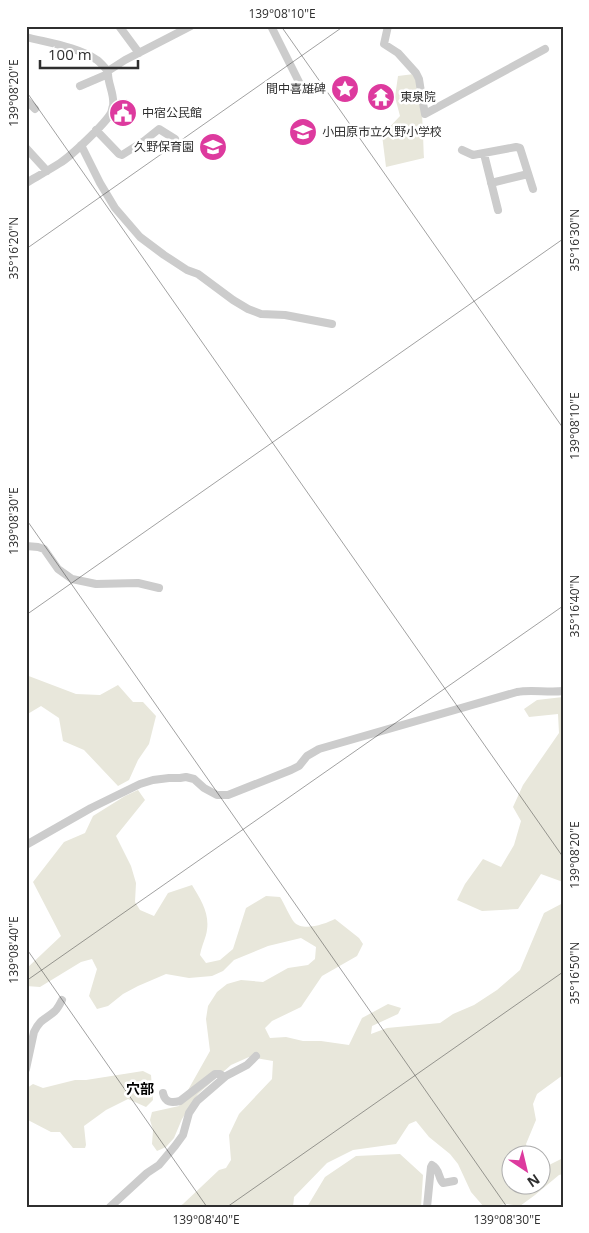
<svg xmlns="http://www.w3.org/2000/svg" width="589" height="1233" viewBox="0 0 589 1233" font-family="'Open Sans','Noto Sans JP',sans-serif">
	<rect width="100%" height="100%" fill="#fff"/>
	<path fill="#e8e7db" d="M 414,74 C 423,88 423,139 424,158 L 386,167 L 382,135 L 400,116 L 395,97 L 398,76 Z
		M 26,675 L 76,694 L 100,695 L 118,685 L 133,702 L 143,702 L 156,716 L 149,744 L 138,760 L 129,780 L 118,786 L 84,750 L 63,741 L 59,718 L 41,706 L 26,715 Z
		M 563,697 L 563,882 L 541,874 L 518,909 L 482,911 L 457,900 L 465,884 L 483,859 L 501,867 L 514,845 L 521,821 L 513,807 L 523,785 L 559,733 L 558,714 L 529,717 L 524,709 L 537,700 Z
		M 138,790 L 145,800 L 116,836 L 131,866 L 136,883 L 135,902 L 140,910 L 154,916 L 168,893 L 192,885 C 202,902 211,915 206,935 C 204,942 201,948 200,955 L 206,963 L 220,960 L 233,949 L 246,908 L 266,896 L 280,897 C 284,903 290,917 294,922 C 303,932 325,924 335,919 L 359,938 L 363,944 L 357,956 L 322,976 L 301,1007 L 272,1021 L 265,1028 L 270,1038 L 286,1037 L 303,1041 L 321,1041 L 349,1045 L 362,1018 L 388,1004 L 401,1008 L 398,1014 L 372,1026 L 371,1034 L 387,1028 L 440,1023 L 453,1014 L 474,1005 L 497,990 L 520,970 L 544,913 L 563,903 L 563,1075 L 537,1094 L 533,1104 L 536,1120 L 526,1144 L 529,1155 L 512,1156 L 512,1186 L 542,1186 L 542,1167 L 543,1168 L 563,1158 L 563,1174 L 559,1175 L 535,1195 L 520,1206 L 507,1204 L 484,1207 L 471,1192 L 458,1164 L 450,1154 L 429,1137 L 416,1121 L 409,1124 L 396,1144 L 353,1150 L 327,1163 L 294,1197 L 293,1207 L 178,1207 L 183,1204 L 219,1170 L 226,1168 L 231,1160 L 229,1135 L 239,1114 L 272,1079 L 273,1061 L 249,1057 L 231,1065 L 198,1094 L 182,1119 L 174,1138 L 166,1147 L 157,1151 L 152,1144 L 153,1130 L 150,1120 L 152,1112 L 179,1106 L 210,1051 L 206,1019 L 208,1006 L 217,992 L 227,984 L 241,980 L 263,982 L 288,968 L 308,965 L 315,959 L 316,947 L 301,938 L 268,946 L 234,960 L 223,971 L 212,976 L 189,978 L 166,974 L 138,986 L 123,994 L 108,1006 L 97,1009 L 89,996 L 97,969 L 92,959 L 81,962 L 40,987 L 26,986 L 26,969 L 61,936 L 33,882 L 64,842 L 85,833 L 93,816 L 125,796 Z
		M 143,1071 L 151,1075 L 153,1100 L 146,1107 L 128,1099 L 106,1110 L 84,1126 L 86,1145 L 85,1148 L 73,1148 L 60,1132 L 51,1132 L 26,1119 L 27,1088 L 33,1084 L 43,1088 L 75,1080 L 86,1080 Z
		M 400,1154 L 423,1175 L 421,1207 L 307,1207 L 325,1177 L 356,1156 Z"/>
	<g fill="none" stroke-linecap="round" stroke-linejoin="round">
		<path stroke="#ccc" stroke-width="8" d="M 119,26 L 139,53
			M 271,26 L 302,88
			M 388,26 L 384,44 L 398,53 L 416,73 L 419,79 L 422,98 L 425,114 L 545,49
			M 26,37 C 49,43 78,47 97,60 C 101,63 104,67 108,71
			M 80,86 L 108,74
			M 26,100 L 35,109
			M 96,130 L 119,154 L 122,155 L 144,141 L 159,129 L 175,139
			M 81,145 L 100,183 L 115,208 L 140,237 L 164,255 L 187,270 L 198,274 L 233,300 L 248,309 L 261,314 L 285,315 L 332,324
			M 26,148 L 47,171
			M 462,150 L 473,155 L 516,147 L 520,148 L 533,189
			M 484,154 L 498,210
			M 26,183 C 38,176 49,170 60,163 C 71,156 105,124 111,113 C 112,111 112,108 113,106 C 115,94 107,83 108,71 L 125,60 L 191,26
			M 491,183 L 528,174
			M 26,546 L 38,547 L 44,549 L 58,569 L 72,579 L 96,584 L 138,583 L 159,588
			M 26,845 L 91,808 L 140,784 L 153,780 L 169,778 L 180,778 L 186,777 L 194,779 L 204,788 L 217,795 L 228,795 L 291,770 L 299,766 L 307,756 L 319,749 L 517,692 C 532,689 547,693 563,691
			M 26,1069 L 34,1032 C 41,1018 45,1020 55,1011 C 58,1008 60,1004 62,1000
			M 163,1093 C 165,1103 172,1103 180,1101 L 215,1074 L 220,1074 L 224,1077
			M 110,1207 L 147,1173 L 159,1165 L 175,1146 L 183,1135 L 189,1113 L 197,1101 L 226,1076 L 247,1065 L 256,1056
			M 427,1207 L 431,1167 L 432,1165 C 440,1169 438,1178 443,1183 L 454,1181"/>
	</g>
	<path fill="none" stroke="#2f2f2f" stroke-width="1" stroke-opacity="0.45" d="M 281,26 L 563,428M 26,91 L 563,857M 26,249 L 344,26M 26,519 L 507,1207M 26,615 L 563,239M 26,948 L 207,1207M 26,981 L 563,606M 227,1207 L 563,972"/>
	<defs>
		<g id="sight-disc" transform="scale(1.4375)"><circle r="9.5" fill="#dd3a9e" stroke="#fff"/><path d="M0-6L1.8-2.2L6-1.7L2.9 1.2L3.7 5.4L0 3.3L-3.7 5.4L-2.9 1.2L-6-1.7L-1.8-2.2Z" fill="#fff"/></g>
		<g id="temple-disc" transform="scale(1.4375)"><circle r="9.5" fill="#dd3a9e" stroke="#fff"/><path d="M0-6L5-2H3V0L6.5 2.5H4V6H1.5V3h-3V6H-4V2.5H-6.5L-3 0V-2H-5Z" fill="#fff"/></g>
		<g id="civic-disc" transform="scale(1.4375)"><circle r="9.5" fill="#dd3a9e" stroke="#fff"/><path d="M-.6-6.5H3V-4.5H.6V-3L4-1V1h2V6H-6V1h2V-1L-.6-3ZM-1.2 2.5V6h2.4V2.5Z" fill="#fff"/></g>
		<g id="school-disc" transform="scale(1.4375)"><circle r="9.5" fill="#dd3a9e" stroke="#fff"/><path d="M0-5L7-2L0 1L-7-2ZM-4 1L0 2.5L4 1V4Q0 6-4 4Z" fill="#fff"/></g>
	</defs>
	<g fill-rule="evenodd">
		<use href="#sight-disc" x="345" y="89"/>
		<use href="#temple-disc" x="381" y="97"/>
		<use href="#civic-disc" x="123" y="113"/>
		<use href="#school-disc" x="303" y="132"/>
		<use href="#school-disc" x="213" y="147"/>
	</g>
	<g text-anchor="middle" stroke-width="5" stroke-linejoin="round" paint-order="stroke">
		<g font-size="12" fill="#2f2f2f" stroke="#fff" text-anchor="start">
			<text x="326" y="93" text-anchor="end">間中喜雄碑</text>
			<text x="400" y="101">東泉院</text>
			<text x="142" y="117">中宿公民館</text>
			<text x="322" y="136">小田原市立久野小学校</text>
			<text x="194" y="151" text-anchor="end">久野保育園</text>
		</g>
		<g font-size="14" font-weight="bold" fill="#000" stroke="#fff">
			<text x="140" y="1094">穴部</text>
		</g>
	</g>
	<rect width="589" height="1233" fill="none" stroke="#ffffff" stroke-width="55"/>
	<g transform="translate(526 1170) rotate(145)"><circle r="24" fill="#ffffff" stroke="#acacac"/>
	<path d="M0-4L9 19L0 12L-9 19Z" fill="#dd3a9e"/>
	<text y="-8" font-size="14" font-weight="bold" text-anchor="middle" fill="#2f2f2f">N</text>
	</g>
	<path d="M40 60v8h98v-8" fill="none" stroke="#2f2f2f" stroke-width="2.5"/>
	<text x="48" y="60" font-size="15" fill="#2f2f2f" stroke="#ffffff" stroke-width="4" paint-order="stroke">100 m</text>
	<rect x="28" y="28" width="534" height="1178" fill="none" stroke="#2f2f2f" stroke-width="2"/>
	<g font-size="12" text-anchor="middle" fill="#2f2f2f">
		<text x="282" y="18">139°08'10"E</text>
		<text transform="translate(14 93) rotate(-90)" y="4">139°08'20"E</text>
		<text transform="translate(575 240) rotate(-90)" y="4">35°16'30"N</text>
		<text transform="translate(14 248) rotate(-90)" y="4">35°16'20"N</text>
		<text transform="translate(575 426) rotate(-90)" y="4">139°08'10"E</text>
		<text transform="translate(14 521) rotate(-90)" y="4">139°08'30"E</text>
		<text transform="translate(575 606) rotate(-90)" y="4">35°16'40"N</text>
		<text transform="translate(575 855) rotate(-90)" y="4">139°08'20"E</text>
		<text transform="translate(14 950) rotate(-90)" y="4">139°08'40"E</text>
		<text transform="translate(575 973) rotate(-90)" y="4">35°16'50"N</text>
		<text x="206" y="1224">139°08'40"E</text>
		<text x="507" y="1224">139°08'30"E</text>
	</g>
</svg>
